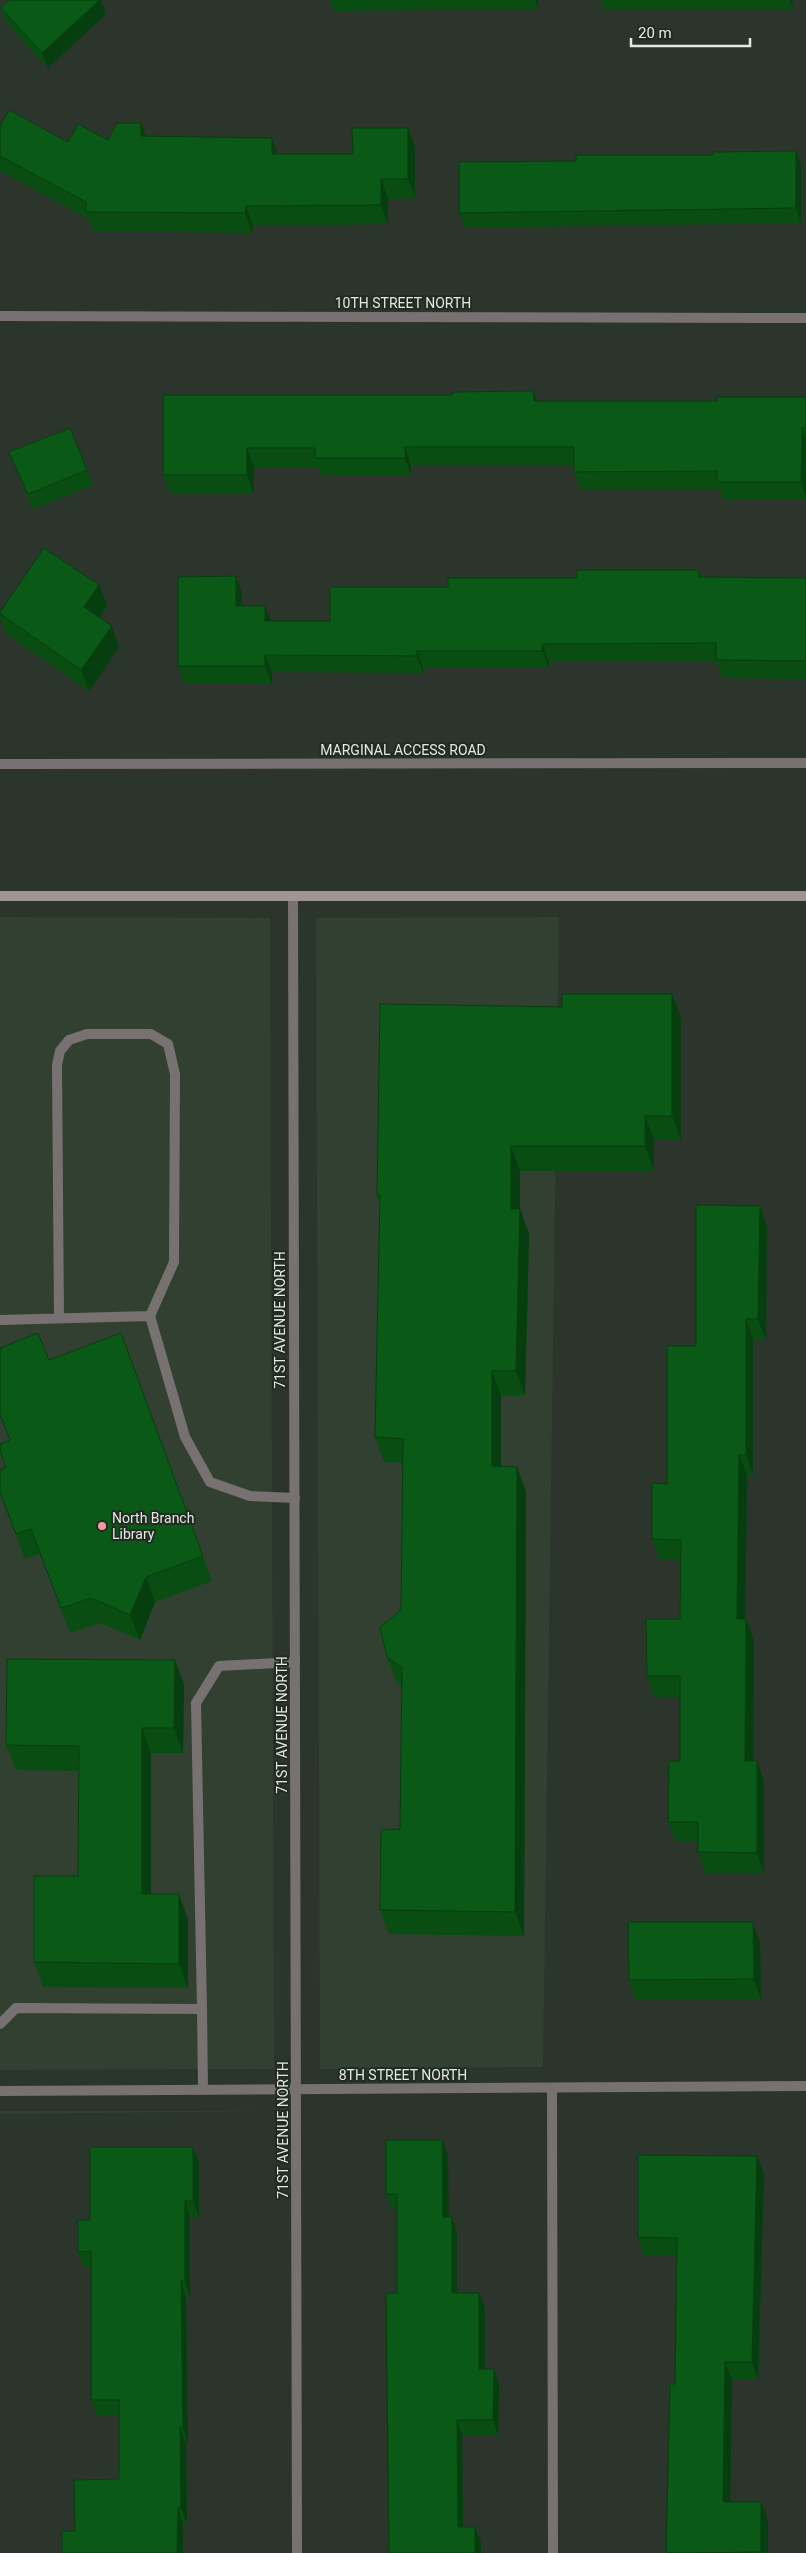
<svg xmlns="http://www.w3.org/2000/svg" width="806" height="2553" viewBox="0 0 806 2553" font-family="Roboto,sans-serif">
	<rect width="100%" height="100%" fill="#2b352b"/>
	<path fill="#314031" d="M 0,917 L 270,918 L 274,2069 L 0,2070 Z
		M 559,917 L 543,2067 L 320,2069 L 316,918 Z
		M 0,2111 L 274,2111 L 0,2114 Z"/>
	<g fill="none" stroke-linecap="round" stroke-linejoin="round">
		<path stroke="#787171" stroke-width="10" d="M 59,1318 L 57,1065 L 60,1051 L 69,1040 L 87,1034 L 151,1034 L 168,1044 L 175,1074 L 174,1262 L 150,1316
			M 0,1320 L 150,1316 L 185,1437 L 210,1482 L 250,1496 L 295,1498
			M 202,2009 L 203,2090
			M 0,2024 L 16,2008 L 202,2009 L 196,1703 L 219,1666 L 295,1662
			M 552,2088 L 553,2553"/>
		<path stroke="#787171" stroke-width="10" d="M 0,316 L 806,318
			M 0,764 L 806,763
			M 293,897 L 297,2553
			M 0,2091 L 806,2086"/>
		<path stroke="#a09494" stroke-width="10" d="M 0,896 L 806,896"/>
	</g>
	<path fill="#094d13" d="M 330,0 L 538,0 L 538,9 L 334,11 Z
		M 601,0 L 792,0 L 793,9 L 604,10 Z
		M 1,8 L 106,14 L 48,68 L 6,23 Z
		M 141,123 L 146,136 L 278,154 L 353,154 L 408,128 L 415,147 L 415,198 L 388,199 L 388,224 L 253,226 L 252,233 L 93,231 L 89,219 L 0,171 L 0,126 L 68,142 L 108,140 Z
		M 796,151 L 801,166 L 801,223 L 465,228 L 459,213 L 576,161 Z
		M 163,395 L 537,401 L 717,401 L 806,397 L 806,500 L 723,500 L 720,489 L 580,490 L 574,472 L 574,465 L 411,465 L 411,476 L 322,476 L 318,467 L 254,467 L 254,494 L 170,494 L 163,475 Z
		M 9,452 L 87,470 L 93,485 L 33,509 L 15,467 Z
		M 699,570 L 702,577 L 806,578 L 806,679 L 722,678 L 716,661 L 549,661 L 549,668 L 423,668 L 423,673 L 272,672 L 272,684 L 184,684 L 178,666 L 236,576 L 242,593 L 242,606 L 271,621 L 330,621 L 448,587 Z
		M 99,585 L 107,606 L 99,617 L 119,647 L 89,691 L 6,634 L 0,617 L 0,612 Z
		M 672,994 L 681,1018 L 681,1140 L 654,1140 L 654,1171 L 520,1171 L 520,1209 L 529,1234 L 525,1395 L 501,1396 L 501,1467 L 517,1467 L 526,1492 L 524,1936 L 389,1934 L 380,1910 L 400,1829 L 402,1686 L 396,1681 L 387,1657 L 401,1610 L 403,1463 L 384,1462 L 375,1437 L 380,1204 L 377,1195 L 562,1007 Z
		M 760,1206 L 767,1227 L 766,1340 L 753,1340 L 753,1475 L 747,1475 L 745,1619 L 754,1640 L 753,1761 L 757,1761 L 764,1781 L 764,1874 L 706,1873 L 698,1852 L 698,1842 L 676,1842 L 668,1822 L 680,1761 L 680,1697 L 654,1697 L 647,1676 L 680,1619 L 681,1560 L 659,1560 L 652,1539 L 667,1484 Z
		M 121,1333 L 212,1581 L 155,1602 L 140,1640 L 100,1623 L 70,1633 L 40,1554 L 25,1559 L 0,1493 L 0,1470 L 6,1467 L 10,1440 L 0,1416 L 0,1348 L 49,1360 Z
		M 175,1660 L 184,1685 L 183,1753 L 151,1753 L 151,1894 L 188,1919 L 188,1988 L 43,1987 L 34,1962 L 78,1876 L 79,1771 L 16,1770 L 6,1745 Z
		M 760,1943 L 761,2000 L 636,2000 L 629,1980 Z
		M 442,2140 L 448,2155 L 448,2217 L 457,2232 L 457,2293 L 485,2308 L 485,2369 L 494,2369 L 499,2384 L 498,2435 L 462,2435 L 463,2527 L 481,2542 L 481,2553 L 389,2553 L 397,2293 L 397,2209 L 392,2209 L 386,2194 Z
		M 193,2147 L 199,2163 L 199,2217 L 190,2217 L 190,2298 L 186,2298 L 188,2444 L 186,2444 L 187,2524 L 183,2524 L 183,2553 L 62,2553 L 75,2531 L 119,2479 L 119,2416 L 97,2416 L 91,2400 L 91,2268 L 84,2268 L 78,2252 Z
		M 757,2156 L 764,2174 L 758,2380 L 732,2380 L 730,2502 L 768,2520 L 768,2553 L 667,2553 L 675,2384 L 677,2256 L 644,2255 L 638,2237 Z"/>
	<path fill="#073e0f" d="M 100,0 L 101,0 L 106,14 L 48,68 L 42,53 Z
		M 535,0 L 538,0 L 538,9 Z
		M 789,0 L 792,0 L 793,9 Z
		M 141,123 L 148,142 L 141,136 Z
		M 408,128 L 415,147 L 415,198 L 408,179 Z
		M 272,138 L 279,157 L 272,154 Z
		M 796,151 L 801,166 L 801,223 L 796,208 Z
		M 381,179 L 388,199 L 388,224 L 381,205 Z
		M 246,206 L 253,226 L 252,233 L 245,213 Z
		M 533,391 L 540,409 L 534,401 Z
		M 802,428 L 806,439 L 806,496 L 801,482 Z
		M 405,447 L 411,465 L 411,476 L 405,458 Z
		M 247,448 L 254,467 L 254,494 L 247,475 Z
		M 236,576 L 242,593 L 242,624 L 236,606 Z
		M 99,585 L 107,606 L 91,628 L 84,607 Z
		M 265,606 L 272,624 L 265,621 Z
		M 112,626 L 119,647 L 89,691 L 81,670 Z
		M 542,644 L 549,661 L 549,668 L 542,651 Z
		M 417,651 L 423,668 L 423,673 L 417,656 Z
		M 265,655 L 272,672 L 272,684 L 265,666 Z
		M 672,994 L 681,1018 L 681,1140 L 672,1116 Z
		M 645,1116 L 654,1140 L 654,1171 L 645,1146 Z
		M 511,1146 L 520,1171 L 520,1226 L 520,1209 L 529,1234 L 525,1395 L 516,1371 L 511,1209 Z
		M 760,1206 L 767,1227 L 766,1340 L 758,1319 Z
		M 746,1319 L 753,1340 L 753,1475 L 746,1455 Z
		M 492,1371 L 501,1396 L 501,1491 L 492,1466 Z
		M 739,1455 L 747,1475 L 745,1640 L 737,1619 Z
		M 517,1467 L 526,1492 L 524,1936 L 515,1912 Z
		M 146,1577 L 155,1602 L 140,1640 L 130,1615 Z
		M 746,1619 L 754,1640 L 753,1781 L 745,1761 Z
		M 175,1660 L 184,1685 L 183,1753 L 174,1728 Z
		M 142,1728 L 151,1753 L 151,1919 L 142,1894 Z
		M 757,1761 L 764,1781 L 764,1874 L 757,1853 Z
		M 179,1894 L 188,1919 L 188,1988 L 179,1964 Z
		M 753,1922 L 760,1943 L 761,2000 L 754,1979 Z
		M 442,2140 L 448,2155 L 449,2232 L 443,2217 Z
		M 193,2147 L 199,2163 L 199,2217 L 193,2201 Z
		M 757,2156 L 764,2174 L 758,2380 L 752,2362 Z
		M 185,2201 L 190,2217 L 190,2298 L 185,2281 Z
		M 452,2217 L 457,2232 L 457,2308 L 452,2293 Z
		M 181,2281 L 186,2298 L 188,2444 L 183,2427 Z
		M 479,2293 L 485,2308 L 485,2384 L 479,2369 Z
		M 725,2362 L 732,2380 L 730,2520 L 723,2502 Z
		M 494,2369 L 499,2384 L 498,2435 L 493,2420 Z
		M 457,2420 L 462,2435 L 463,2542 L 458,2527 Z
		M 180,2428 L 186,2444 L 187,2524 L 181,2508 Z
		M 761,2502 L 768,2520 L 768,2553 L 761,2552 Z
		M 178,2508 L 183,2524 L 183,2553 L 177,2553 Z
		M 475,2527 L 481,2542 L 481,2553 L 475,2553 Z"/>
	<path fill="#0a5916" stroke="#073e0f" d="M 9,0 L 100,0 L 42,53 L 1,8 Z
		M 9,110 L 68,142 L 78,124 L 108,140 L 117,123 L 141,123 L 141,136 L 272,138 L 272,154 L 353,154 L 352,128 L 408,128 L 408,179 L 381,179 L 381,205 L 246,206 L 245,213 L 86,212 L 86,202 L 0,156 L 0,126 Z
		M 796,151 L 796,208 L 459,213 L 459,162 L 576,161 L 576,155 L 713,155 L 713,152 Z
		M 533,391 L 534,401 L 717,401 L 717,397 L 806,397 L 806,428 L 802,428 L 801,482 L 717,482 L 717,471 L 574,472 L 574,447 L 405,447 L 405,458 L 315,458 L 315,448 L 247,448 L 247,475 L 163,475 L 163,395 L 452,395 L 452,392 Z
		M 70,428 L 87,470 L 28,494 L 9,452 Z
		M 44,548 L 99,585 L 84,607 L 112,626 L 81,670 L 0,614 L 0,612 Z
		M 577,570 L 699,570 L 699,577 L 806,578 L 806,661 L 716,660 L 716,643 L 542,644 L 542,651 L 417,651 L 417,656 L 265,655 L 265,666 L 178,666 L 178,577 L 236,576 L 236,606 L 265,606 L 265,621 L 330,621 L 330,587 L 448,587 L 448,578 L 577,578 Z
		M 562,994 L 672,994 L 672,1116 L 645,1116 L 645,1146 L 511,1146 L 511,1209 L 520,1209 L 516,1371 L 492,1371 L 492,1466 L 517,1467 L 515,1912 L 380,1910 L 381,1830 L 400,1829 L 402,1668 L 387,1657 L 380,1627 L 401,1610 L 403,1439 L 375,1437 L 380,1195 L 377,1195 L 380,1004 L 562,1007 Z
		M 696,1205 L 760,1206 L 758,1319 L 746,1319 L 746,1455 L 739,1455 L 737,1619 L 746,1619 L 745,1761 L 757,1761 L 757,1853 L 698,1852 L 698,1822 L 668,1822 L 669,1761 L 680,1761 L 680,1676 L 647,1676 L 646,1619 L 680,1619 L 681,1540 L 652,1539 L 652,1483 L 667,1484 L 667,1346 L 696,1346 Z
		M 38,1333 L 49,1360 L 121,1333 L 203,1556 L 146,1577 L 130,1615 L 91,1598 L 61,1608 L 31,1529 L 16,1534 L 0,1492 L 0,1470 L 6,1467 L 0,1450 L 0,1444 L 10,1440 L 0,1414 L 0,1348 Z
		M 7,1659 L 175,1660 L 174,1728 L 142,1728 L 142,1894 L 179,1894 L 179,1964 L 34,1962 L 34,1876 L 78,1876 L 79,1746 L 6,1745 Z
		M 628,1922 L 753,1922 L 754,1979 L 629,1980 Z
		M 386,2140 L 442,2140 L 443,2217 L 452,2217 L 452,2293 L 479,2293 L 479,2369 L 494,2369 L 493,2420 L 457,2420 L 458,2527 L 475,2527 L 475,2553 L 389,2553 L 386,2293 L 397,2293 L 397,2194 L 386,2194 Z
		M 90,2147 L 193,2147 L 193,2201 L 185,2201 L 185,2281 L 181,2281 L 183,2427 L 180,2428 L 181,2508 L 178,2508 L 177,2553 L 62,2553 L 62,2531 L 75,2531 L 74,2480 L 119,2479 L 119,2400 L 91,2400 L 91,2251 L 78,2252 L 78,2220 L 90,2220 Z
		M 638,2155 L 757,2156 L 752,2362 L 725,2362 L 723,2502 L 761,2502 L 761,2552 L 676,2553 L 666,2552 L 670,2384 L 675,2384 L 677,2238 L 638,2237 Z"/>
	<circle fill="#f59b9e" stroke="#222b21" stroke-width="2" cx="102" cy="1526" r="5"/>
	<g text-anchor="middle" stroke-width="4" stroke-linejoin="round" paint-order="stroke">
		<g font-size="14" fill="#e3e9e3" stroke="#222b21">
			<text x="403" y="308">10TH STREET NORTH</text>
			<text x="403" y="755">MARGINAL ACCESS ROAD</text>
			<text transform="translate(280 1320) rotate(-90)" y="5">71ST AVENUE NORTH</text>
			<text transform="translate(282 1725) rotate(-90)" y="5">71ST AVENUE NORTH</text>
			<text x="403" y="2080">8TH STREET NORTH</text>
			<text transform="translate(283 2130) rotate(-90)" y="5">71ST AVENUE NORTH</text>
		</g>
		<g font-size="14" fill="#e3e9e3" stroke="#222b21" text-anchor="start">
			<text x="112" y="1523">North Branch<tspan x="112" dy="16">Library</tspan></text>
		</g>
	</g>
	<path d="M631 38v8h119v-8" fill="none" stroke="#e3e9e3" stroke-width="2.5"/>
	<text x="638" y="38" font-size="15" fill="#e3e9e3" stroke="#222b21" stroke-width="4" paint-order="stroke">20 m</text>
</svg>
